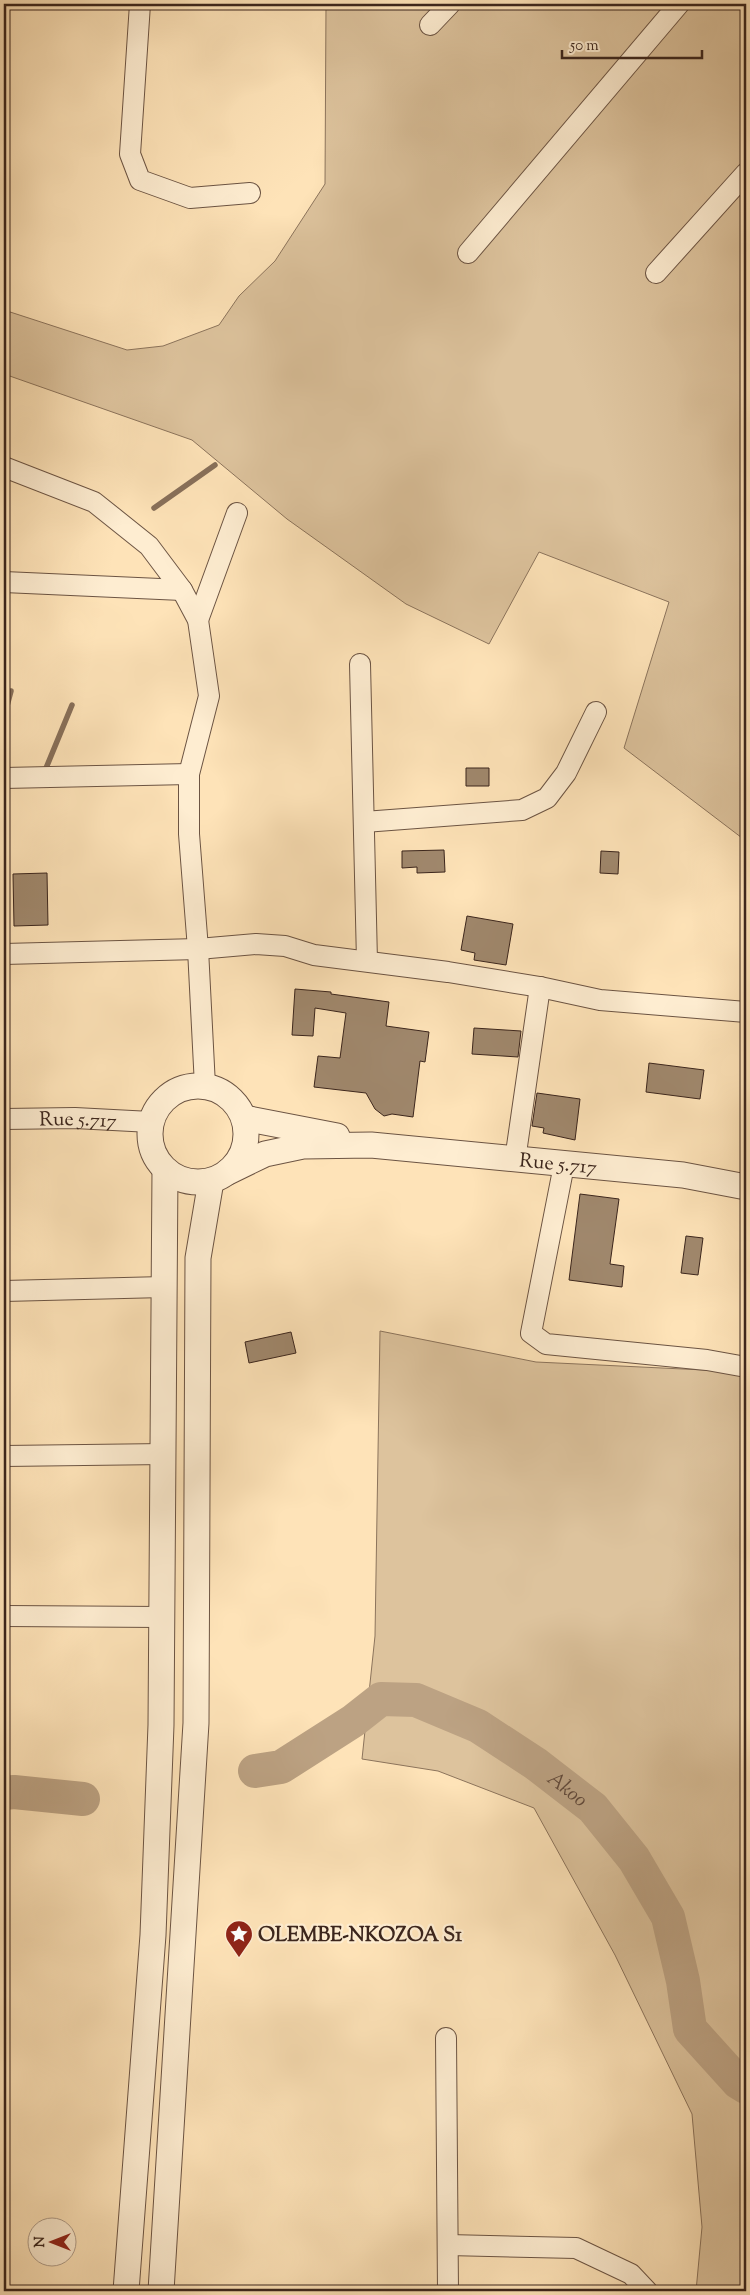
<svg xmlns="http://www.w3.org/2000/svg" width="750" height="2295" viewBox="0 0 750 2295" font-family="'Sorts Mill Goudy',serif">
	<rect width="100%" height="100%" fill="#fee3b8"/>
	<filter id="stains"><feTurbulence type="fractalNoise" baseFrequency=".004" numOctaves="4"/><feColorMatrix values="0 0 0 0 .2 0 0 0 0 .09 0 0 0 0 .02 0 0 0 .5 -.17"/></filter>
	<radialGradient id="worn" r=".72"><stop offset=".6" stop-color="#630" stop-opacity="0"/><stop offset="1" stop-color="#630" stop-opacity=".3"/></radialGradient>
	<path fill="#ddc39d" stroke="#8c745c" d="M 326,4 L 746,4 L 746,841 L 624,748 L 669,602 L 539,552 L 489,644 L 406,604 L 287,519 L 192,440 L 4,374 L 4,310 L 127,350 L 163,346 L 219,325 L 239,296 L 275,261 L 325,184 Z
		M 380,1331 L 536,1362 L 746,1372 L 746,2291 L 696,2291 L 702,2227 L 692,2114 L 615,1955 L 534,1808 L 438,1771 L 362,1759 L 375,1636 Z"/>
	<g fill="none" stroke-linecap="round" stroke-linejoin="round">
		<path stroke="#88705a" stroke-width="5.5" d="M 154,508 L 215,465
			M 4,717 L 11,691
			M 44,773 L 72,705"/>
		<g stroke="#bca283" stroke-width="34">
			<path id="s1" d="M 255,1771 L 281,1767 L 353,1721 L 381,1699 L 416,1700 L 478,1726 L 536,1764 L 593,1808 L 634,1859 L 668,1917 L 683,1981 L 690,2029 L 738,2082 L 746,2087"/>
			<path d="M 4,1793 L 14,1792 L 83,1799"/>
		</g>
	</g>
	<path fill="#a0886d" stroke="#3b251c" d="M 466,768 L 489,768 L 489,786 L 466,786 Z
		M 444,850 L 445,872 L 417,873 L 417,867 L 402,868 L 402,851 Z
		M 601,851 L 619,852 L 618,874 L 600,873 Z
		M 47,873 L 48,925 L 14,926 L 13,874 Z
		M 467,916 L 513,924 L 506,965 L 474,960 L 475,953 L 461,950 Z
		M 295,989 L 331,992 L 331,994 L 389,1002 L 386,1026 L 429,1032 L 425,1062 L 420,1061 L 413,1117 L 392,1114 L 384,1116 L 375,1109 L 366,1093 L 314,1087 L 318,1056 L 340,1058 L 346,1013 L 315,1008 L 313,1036 L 292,1035 Z
		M 474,1028 L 521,1031 L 518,1057 L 472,1054 Z
		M 649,1063 L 704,1070 L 700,1099 L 646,1092 Z
		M 537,1093 L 580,1099 L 575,1140 L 543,1133 L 544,1128 L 532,1126 Z
		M 580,1194 L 619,1199 L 610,1264 L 624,1266 L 622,1287 L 569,1280 Z
		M 686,1236 L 703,1238 L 698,1275 L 681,1273 Z
		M 291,1332 L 296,1353 L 249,1363 L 245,1342 Z"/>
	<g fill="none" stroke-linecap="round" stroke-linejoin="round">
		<g stroke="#6c5443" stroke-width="22">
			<g id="minor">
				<path d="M 140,4 L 130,154 L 140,180 L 190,198 L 250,193"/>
				<path d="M 430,25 L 450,4"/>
				<path d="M 468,253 L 679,4"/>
				<path d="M 656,273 L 746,173"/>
				<path d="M 4,467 L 94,502 L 149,546 L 182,590 L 198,620 L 209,696 L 189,774 L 189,834 L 198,949 L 205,1086"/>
				<path d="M 4,582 L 182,590"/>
				<path d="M 198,620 L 237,513"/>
				<path d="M 360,664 L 367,961"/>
				<path d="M 4,778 L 189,774"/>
				<path d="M 364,822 L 522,810 L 547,798 L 566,773 L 596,712"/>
				<path d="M 4,954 L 198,949 L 256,944 L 285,946 L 314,955 L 448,972 L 540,987 L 600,1000 L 746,1012"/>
				<path id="s2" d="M 4,1119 L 75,1118 L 151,1122"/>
				<path d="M 515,1160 L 540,987"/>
				<path d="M 564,1165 L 531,1333 L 546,1344 L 707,1360 L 746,1367"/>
				<path d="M 4,1291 L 164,1287"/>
				<path d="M 4,1456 L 165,1454"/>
				<path d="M 4,1616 L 161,1617"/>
				<path d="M 446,2038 L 448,2291"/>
				<path d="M 448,2245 L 576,2248 L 631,2274 L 647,2291"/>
			</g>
		</g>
		<g stroke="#6c5443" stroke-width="27">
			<g id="tertiary">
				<circle cx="198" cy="1134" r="48"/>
				<path d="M 244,1118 L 337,1136"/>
				<path id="s3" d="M 228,1172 L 265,1154 L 303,1146 L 371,1145 L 683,1175 L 746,1187"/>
				<path d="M 126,2291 L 153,1935 L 161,1725 L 165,1170"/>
				<path d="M 161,2291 L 196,1723 L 198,1258 L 211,1181"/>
			</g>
		</g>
		<use href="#minor" stroke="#feedd1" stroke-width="20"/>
		<use href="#tertiary" stroke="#feedd1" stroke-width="25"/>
	</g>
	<defs>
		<g id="sight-pin" transform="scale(1.4375)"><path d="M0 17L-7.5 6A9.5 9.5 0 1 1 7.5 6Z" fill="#8f2418" stroke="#feedd1"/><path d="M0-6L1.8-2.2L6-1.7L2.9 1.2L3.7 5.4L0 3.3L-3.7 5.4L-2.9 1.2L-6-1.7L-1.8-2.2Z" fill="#fff"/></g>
	</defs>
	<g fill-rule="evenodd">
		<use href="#sight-pin" x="239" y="1934"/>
	</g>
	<g text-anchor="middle" stroke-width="4.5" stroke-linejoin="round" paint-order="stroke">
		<g font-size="20" fill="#3b251c" stroke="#feedd1">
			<text dy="7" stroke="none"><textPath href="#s2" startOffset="74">Rue 5.717</textPath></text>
			<text dy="7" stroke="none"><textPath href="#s3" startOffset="336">Rue 5.717</textPath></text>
		</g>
		<g font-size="20" font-weight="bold" fill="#3b251c" stroke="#feedd1" text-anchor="start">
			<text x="258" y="1941">OLEMBE-NKOZOA S1</text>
		</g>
		<g font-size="21" font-style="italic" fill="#624a3b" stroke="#feedd1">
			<text dy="7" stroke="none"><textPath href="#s1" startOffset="359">Akoo</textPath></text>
		</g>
	</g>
	<rect width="750" height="2295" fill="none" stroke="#fee3b8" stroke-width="20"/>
	<rect x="5" y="5" width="740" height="2285" fill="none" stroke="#3b251c" stroke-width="2.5"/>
	<rect x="10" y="10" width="730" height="2275" fill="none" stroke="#3b251c"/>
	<g transform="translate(52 2242) rotate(270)"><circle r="24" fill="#feedd1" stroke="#b09d89"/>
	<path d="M0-4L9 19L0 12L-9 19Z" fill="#8f2418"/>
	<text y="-8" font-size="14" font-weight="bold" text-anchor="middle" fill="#3b251c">N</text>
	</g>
	<path d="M562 50v8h140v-8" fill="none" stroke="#3b251c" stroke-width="2.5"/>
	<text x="570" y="50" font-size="15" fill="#3b251c" stroke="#feedd1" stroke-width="4" paint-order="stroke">50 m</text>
	<rect width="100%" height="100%" filter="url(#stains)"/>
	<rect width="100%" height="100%" fill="url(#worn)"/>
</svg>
